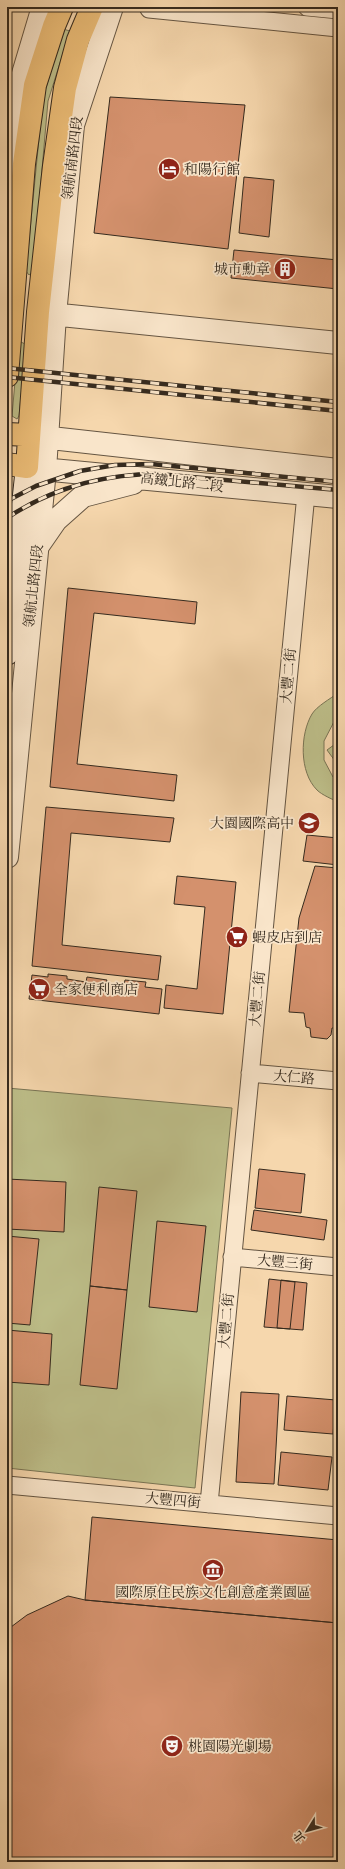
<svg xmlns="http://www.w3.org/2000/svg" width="345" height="1869" viewBox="0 0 345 1869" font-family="'Gentium Book Plus','Noto Serif TC',serif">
	<rect width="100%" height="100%" fill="#f6d7ad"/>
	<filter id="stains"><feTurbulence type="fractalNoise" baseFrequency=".005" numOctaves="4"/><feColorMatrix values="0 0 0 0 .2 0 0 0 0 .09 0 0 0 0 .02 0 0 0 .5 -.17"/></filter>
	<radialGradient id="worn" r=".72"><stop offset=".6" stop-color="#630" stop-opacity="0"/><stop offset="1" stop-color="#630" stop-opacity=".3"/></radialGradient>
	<path fill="#bdbe89" stroke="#797454" d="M 63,29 L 70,31 L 48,101 L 33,272 L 29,275 L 26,271 L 43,98 Z
		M 21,342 L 25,344 L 26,347 L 19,416 L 17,419 L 12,416 L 18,347 Z
		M 338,693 L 338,714 L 324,741 L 324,760 L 333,777 L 338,781 L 338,802 C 332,799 322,795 317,790 C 299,772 300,734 312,714 C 317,706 330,699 338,693 Z
		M 338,742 L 338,765 L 327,750 Z
		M 7,1088 L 232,1108 L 195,1488 L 7,1468 Z"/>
	<path fill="#d4916d" stroke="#352a1e" d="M 110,97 L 245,105 L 228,249 L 94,233 Z
		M 244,177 L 274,180 L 269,237 L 239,233 Z
		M 234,250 L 338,260 L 338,289 L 231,278 Z
		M 68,588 L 197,602 L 195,624 L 94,613 L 77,764 L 177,775 L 174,801 L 50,787 Z
		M 46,807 L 174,818 L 170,842 L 71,833 L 62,945 L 161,956 L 158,980 L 32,966 Z
		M 307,835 L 338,838 L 338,865 L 303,861 Z
		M 315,866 L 338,868 L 338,1028 L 332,1028 L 331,1035 L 327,1039 L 311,1037 L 310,1028 L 306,1027 L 304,1013 L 289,1012 L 299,918 Z
		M 177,876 L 236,882 L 223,1014 L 164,1008 L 166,985 L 197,989 L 205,907 L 174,904 Z
		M 48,974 L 67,976 L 67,979 L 86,982 L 87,977 L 107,980 L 106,983 L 124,985 L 125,980 L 146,982 L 145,987 L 162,989 L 159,1014 L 29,999 L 32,975 L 48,977 Z
		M 259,1169 L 305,1174 L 301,1213 L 255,1208 Z
		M 7,1179 L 66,1182 L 64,1232 L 7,1229 Z
		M 99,1187 L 137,1191 L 127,1290 L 90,1286 Z
		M 254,1210 L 327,1220 L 324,1240 L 251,1230 Z
		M 157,1221 L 206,1226 L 197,1312 L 149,1307 Z
		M 7,1236 L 39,1239 L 30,1325 L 7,1323 Z
		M 269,1279 L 295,1282 L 290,1329 L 264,1327 Z
		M 281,1280 L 307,1283 L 303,1330 L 277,1328 Z
		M 90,1286 L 127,1290 L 117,1389 L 80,1385 Z
		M 7,1330 L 52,1334 L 49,1385 L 7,1382 Z
		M 241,1392 L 279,1394 L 274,1484 L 236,1482 Z
		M 287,1396 L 336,1400 L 333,1434 L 284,1430 Z
		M 338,1448 L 338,1490 L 334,1490 Z
		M 281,1452 L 332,1457 L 328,1490 L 278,1485 Z
		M 92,1517 L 338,1540 L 338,1623 L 85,1600 Z
		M 68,1596 L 85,1600 L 338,1623 L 338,1862 L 7,1862 L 7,1630 L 27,1615 Z"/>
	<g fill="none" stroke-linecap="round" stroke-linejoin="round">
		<g stroke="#655542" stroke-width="19">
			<path id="minor" d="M 148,7 L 149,9 L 338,28
				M 307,7 L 338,10
				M 250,1073 L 338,1081
				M 232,1257 L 338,1267
				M 7,1485 L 338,1516
				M 209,1504 L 306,494"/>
		</g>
		<g stroke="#655542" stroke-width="24">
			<path id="tertiary" d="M 7,177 L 20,84 L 43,7
				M 41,313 L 338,343
				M 33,436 L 338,470
				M 31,468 L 338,497
				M 38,546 L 56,520 L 83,496 L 133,483
				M 7,857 L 45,470 L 55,315 L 73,125 L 112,7"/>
		</g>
		<g stroke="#352a1e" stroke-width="24">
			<path id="secondary" d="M 7,654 L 27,467"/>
		</g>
		<g stroke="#352a1e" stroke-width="24">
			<path id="primary" d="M 7,376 L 24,164 L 35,85 L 54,26 L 62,7
				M 7,434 L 29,435
				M 7,464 L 27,467 L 38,312 L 54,166 L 65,88 L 78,40 L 92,7"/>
		</g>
		<use href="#minor" stroke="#f9e5ca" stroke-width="17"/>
		<use href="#tertiary" stroke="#f9e5ca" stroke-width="22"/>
		<use href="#secondary" stroke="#f9e5ca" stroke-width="22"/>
		<use href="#primary" stroke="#ebbc76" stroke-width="22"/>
		<g stroke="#352a1e" stroke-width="4.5">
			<path id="rail" d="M 7,368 L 338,402
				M 7,377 L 338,411
				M 7,501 L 36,486 L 80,471 L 115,465 L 151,464 L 338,482
				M 7,518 C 52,488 104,474 158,474 L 338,490"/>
		</g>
		<use href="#rail" stroke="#f9e5ca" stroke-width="3" stroke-dasharray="9" stroke-linecap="butt"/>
	</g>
	<defs>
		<g id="hotel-disc" transform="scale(1.15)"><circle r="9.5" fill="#8f2418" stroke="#f9e5ca"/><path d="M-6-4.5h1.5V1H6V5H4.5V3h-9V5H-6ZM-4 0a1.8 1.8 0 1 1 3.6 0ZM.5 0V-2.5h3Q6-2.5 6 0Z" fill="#fff"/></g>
		<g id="building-disc" transform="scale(1.15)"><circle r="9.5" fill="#8f2418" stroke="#f9e5ca"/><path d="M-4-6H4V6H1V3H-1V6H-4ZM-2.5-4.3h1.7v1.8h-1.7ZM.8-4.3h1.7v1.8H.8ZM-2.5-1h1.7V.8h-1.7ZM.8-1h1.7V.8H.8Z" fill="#fff"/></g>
		<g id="school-disc" transform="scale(1.15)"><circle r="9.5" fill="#8f2418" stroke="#f9e5ca"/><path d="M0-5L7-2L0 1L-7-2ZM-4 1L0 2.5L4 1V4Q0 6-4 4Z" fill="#fff"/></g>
		<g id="supermarket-disc" transform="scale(1.15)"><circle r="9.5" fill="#8f2418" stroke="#f9e5ca"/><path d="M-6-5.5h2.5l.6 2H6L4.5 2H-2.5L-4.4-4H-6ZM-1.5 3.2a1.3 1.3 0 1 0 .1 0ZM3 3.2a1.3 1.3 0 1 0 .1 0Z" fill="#fff"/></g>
		<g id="museum-disc" transform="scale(1.15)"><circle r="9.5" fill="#8f2418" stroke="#f9e5ca"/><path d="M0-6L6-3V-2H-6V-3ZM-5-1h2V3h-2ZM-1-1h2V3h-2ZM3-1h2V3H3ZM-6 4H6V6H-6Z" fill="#fff"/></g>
		<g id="theatre-disc" transform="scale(1.15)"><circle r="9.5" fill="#8f2418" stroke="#f9e5ca"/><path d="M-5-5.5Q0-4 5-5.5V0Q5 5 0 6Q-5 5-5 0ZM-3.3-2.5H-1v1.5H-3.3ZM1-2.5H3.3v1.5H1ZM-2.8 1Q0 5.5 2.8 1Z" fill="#fff"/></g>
	</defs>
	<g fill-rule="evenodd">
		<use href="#hotel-disc" x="169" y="169"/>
		<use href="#building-disc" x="285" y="269"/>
		<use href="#school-disc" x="309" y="823"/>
		<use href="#supermarket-disc" x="237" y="937"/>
		<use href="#supermarket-disc" x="39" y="989"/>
		<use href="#museum-disc" x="213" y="1570"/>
		<use href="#theatre-disc" x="172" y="1746"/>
	</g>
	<g text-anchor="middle" stroke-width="3.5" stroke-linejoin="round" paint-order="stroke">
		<g font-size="14" fill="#352a1e" stroke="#f9e5ca">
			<text transform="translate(72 158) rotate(-83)" y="5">領航南路四段</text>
			<text transform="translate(182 482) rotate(6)" y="5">高鐵北路二段</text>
			<text transform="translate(33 586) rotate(-84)" y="5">領航北路四段</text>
			<text transform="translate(288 676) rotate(-85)" y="5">大豐二街</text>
			<text transform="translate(257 999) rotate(-85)" y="5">大豐二街</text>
			<text transform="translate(294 1077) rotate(5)" y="5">大仁路</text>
			<text transform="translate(285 1262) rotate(5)" y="5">大豐三街</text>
			<text transform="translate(226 1321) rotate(-85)" y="5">大豐二街</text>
			<text transform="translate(173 1500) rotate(5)" y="5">大豐四街</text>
		</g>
		<g font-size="14" fill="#352a1e" stroke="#f9e5ca" text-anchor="start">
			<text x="184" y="174">和陽行館</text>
			<text x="270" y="274" text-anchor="end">城市勳章</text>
			<text x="294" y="828" text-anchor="end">大園國際高中</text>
			<text x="252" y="942">蝦皮店到店</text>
			<text x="54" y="994">全家便利商店</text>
			<text x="213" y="1597" text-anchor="middle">國際原住民族文化創意產業園區</text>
			<text x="188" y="1751">桃園陽光劇場</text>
		</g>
	</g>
	<rect width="345" height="1869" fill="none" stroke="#f6d7ad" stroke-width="24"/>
	<rect x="8" y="8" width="329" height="1853" fill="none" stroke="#352a1e" stroke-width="2"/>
	<rect x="12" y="12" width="321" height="1845" fill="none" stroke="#352a1e"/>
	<g transform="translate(307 1831) rotate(233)" stroke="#f9e5ca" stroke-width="3" paint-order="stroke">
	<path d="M0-3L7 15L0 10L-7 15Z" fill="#352a1e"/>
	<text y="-6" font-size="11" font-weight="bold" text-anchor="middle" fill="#352a1e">北</text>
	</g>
	<rect width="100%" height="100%" filter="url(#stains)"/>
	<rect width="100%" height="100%" fill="url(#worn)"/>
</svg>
